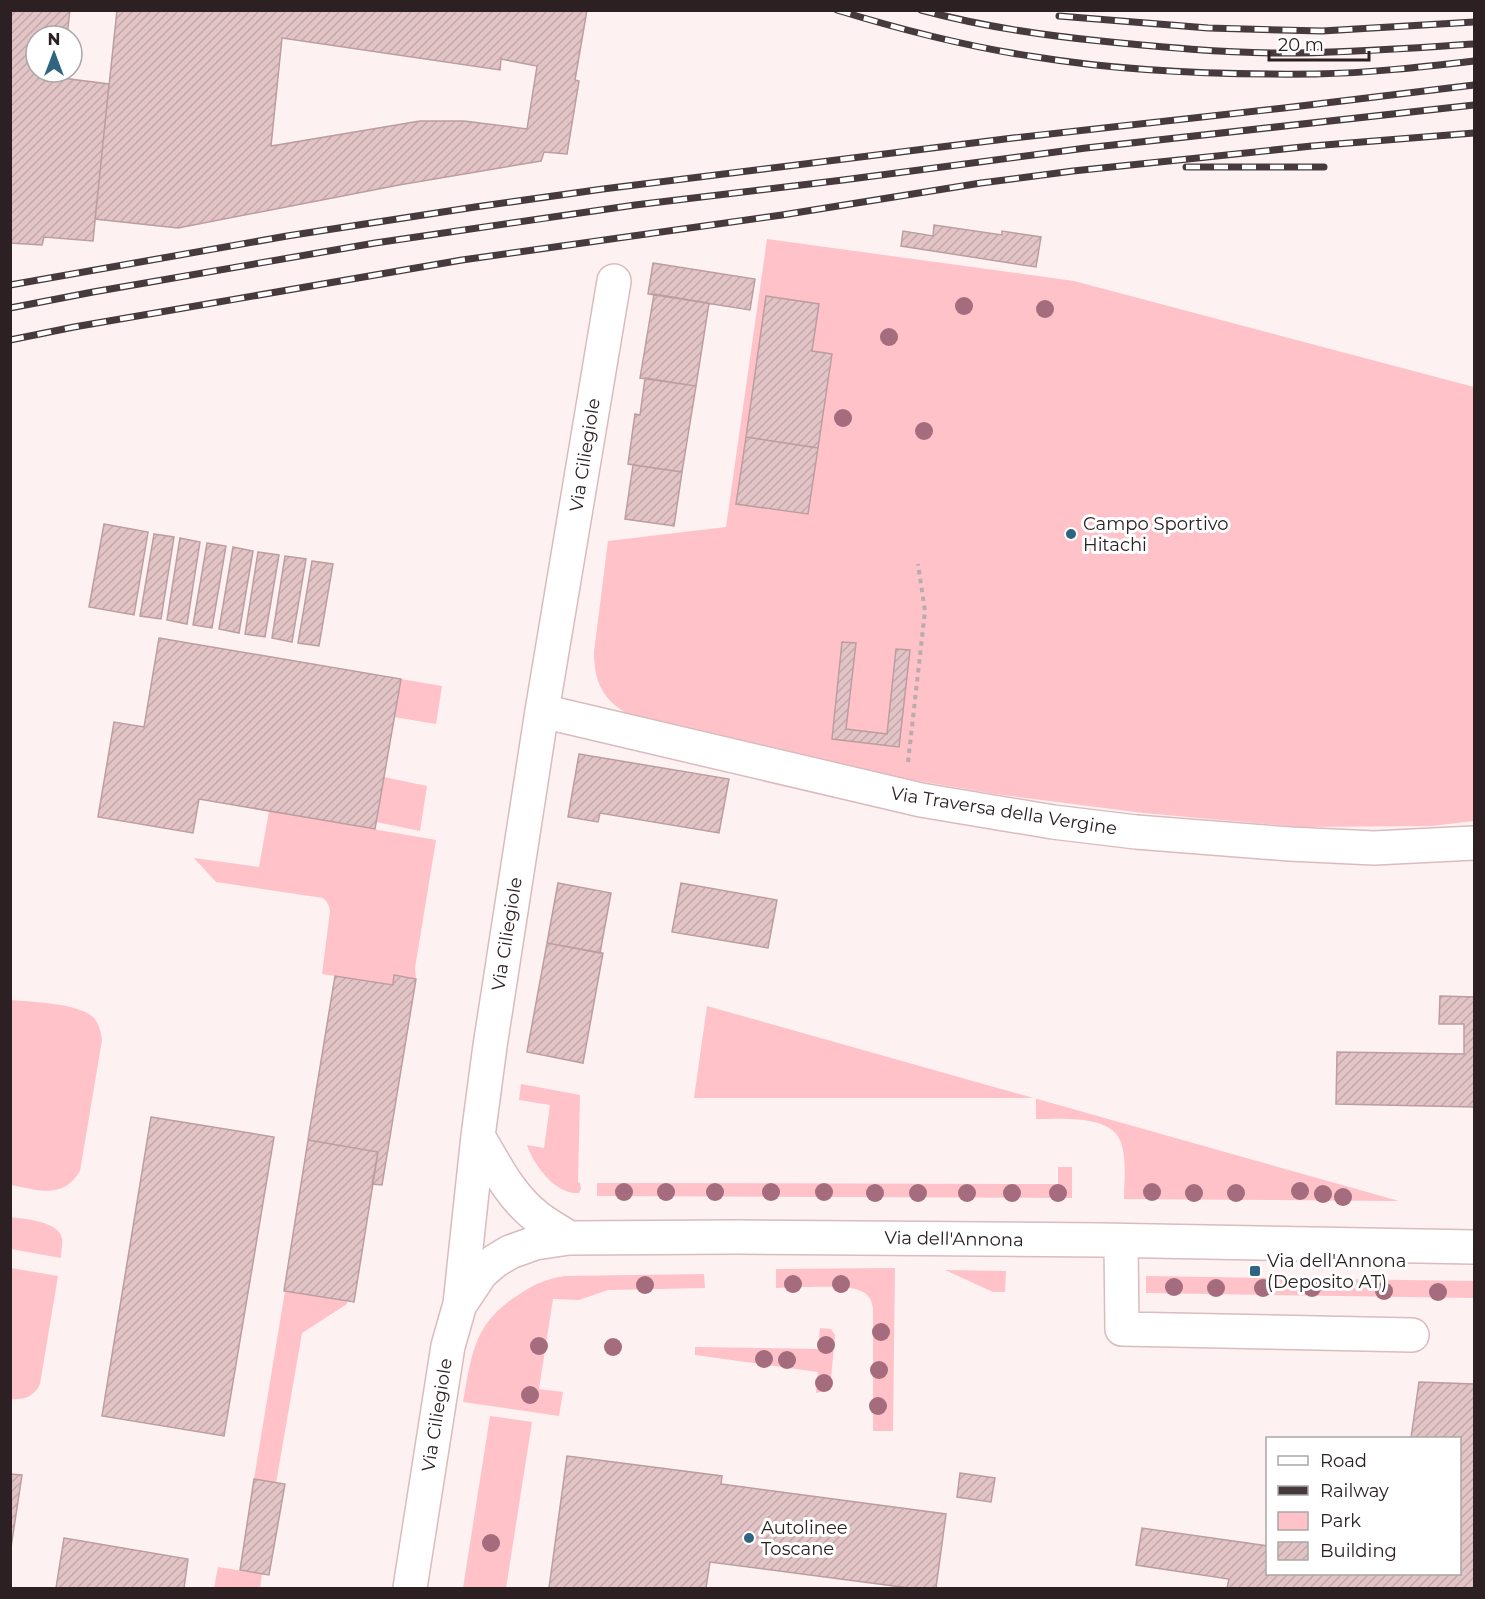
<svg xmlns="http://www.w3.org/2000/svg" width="1485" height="1599" viewBox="0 0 1485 1599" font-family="Montserrat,sans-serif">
	<defs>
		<pattern id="building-hatch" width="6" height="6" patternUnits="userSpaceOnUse" patternTransform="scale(1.5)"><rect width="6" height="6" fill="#e3c4c6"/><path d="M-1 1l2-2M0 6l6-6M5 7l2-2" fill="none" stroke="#c3a8aa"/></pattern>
	</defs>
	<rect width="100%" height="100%" fill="#fef1f2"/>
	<path fill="#ffc2c8" d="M 767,239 L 1074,281 L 1474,387 L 1474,821 L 1431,826 L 1300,827 L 1143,813 L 995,794 L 854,770 L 630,715 C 603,701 594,682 594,652 L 608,541 L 726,527 Z
		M 401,679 L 442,686 L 436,724 L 394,717 Z
		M 384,777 L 427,786 L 420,831 L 376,822 Z
		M 269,811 L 436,840 L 415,968 L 416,979 L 395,975 L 393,985 L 322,974 L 330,911 C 329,905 327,901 323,898 L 216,882 L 194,858 L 259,867 Z
		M 10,1000 C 31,1002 80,1003 94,1018 C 99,1024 101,1032 102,1040 L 80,1171 C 63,1200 38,1190 11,1185 Z
		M 707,1006 L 1399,1201 L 1124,1199 C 1124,1181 1127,1160 1121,1143 C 1113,1114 1060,1119 1036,1119 L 1036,1098 L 694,1098 Z
		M 521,1084 L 580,1095 L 578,1182 L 580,1183 L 581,1189 L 579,1193 C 555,1195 534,1165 527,1145 L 544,1148 L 550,1105 L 519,1100 Z
		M 1058,1167 L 1072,1167 L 1072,1198 L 597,1196 L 597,1183 L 1058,1184 Z
		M 10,1217 C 25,1219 58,1221 62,1238 C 63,1244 61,1251 61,1258 L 11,1249 Z
		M 11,1268 L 58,1276 L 40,1384 C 34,1397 24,1400 10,1399 Z
		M 895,1268 L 893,1431 L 873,1431 L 873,1309 C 872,1301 869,1294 861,1291 C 846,1284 795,1288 776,1288 L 776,1269 Z
		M 945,1270 L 1006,1271 L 1005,1292 L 993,1292 Z
		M 704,1274 L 705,1288 L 608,1290 L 579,1300 L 553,1299 L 539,1389 L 563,1392 L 559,1416 L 463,1402 C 472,1354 473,1324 518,1295 C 533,1285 548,1278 565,1276 Z
		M 1146,1276 L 1474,1281 L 1474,1298 L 1146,1293 Z
		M 285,1291 L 347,1301 L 347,1304 L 302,1333 L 276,1483 L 254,1479 Z
		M 820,1328 L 831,1329 L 835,1335 L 830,1390 L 816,1393 L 818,1372 L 695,1355 L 695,1347 L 818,1349 Z
		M 490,1416 L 532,1422 L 506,1588 L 463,1588 Z
		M 218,1567 L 262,1574 L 260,1588 L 214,1588 Z"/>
	<path fill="url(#building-hatch)" stroke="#bc9da0" stroke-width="1.5" fill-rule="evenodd" d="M 10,10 L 70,10 L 67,36 L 36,36 L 36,72 L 62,72 L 62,78 L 109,84 L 93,241 L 44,237 L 42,245 L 10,243 Z
		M 117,10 L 587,10 L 575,80 L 579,81 L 567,154 L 544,152 L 541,161 L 399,185 L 178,228 L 95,219 ZM 282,38 L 500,70 L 501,59 L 537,66 L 527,129 L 464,121 L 420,121 L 271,146 Z
		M 934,225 L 1002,235 L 1002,231 L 1041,237 L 1036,267 L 901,246 L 903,231 L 933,236 Z
		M 653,263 L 755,279 L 750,310 L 648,294 Z
		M 654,294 L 709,303 L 696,386 L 640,378 Z
		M 766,296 L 819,304 L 812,351 L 832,354 L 818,448 L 746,437 Z
		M 645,378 L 696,386 L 682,472 L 628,464 L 635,414 L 640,415 Z
		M 746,437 L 818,448 L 808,514 L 736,504 Z
		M 633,465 L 682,472 L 674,526 L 625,519 Z
		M 104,524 L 148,532 L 134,615 L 89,607 Z
		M 154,534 L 174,537 L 161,619 L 140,616 Z
		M 180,538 L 200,542 L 187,624 L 167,620 Z
		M 207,543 L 226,546 L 212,628 L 193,625 Z
		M 233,547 L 253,551 L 239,633 L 219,629 Z
		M 258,552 L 279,555 L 265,637 L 245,634 Z
		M 285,556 L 306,559 L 292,642 L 272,638 Z
		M 312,561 L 333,564 L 319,646 L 298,643 Z
		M 159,638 L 401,679 L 375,829 L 199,799 L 193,833 L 98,817 L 114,722 L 144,727 Z
		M 842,642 L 856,643 L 846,729 L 887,734 L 896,649 L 910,650 L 899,747 L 832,739 Z
		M 579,754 L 729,779 L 719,833 L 600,813 L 598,822 L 568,817 Z
		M 558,883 L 611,893 L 600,953 L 547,943 Z
		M 681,883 L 777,900 L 768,948 L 672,932 Z
		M 547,943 L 603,953 L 583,1063 L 527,1052 Z
		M 394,975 L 416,979 L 382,1185 L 372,1184 L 378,1152 L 308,1140 L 335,976 L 393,985 Z
		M 1440,996 L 1474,997 L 1474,1107 L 1336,1104 L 1337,1052 L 1464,1054 L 1464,1024 L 1439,1024 Z
		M 151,1117 L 274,1137 L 224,1436 L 102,1416 Z
		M 308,1140 L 378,1152 L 354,1302 L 284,1291 Z
		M 1419,1382 L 1474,1384 L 1474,1588 L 1227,1588 L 1229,1579 L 1136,1565 L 1142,1528 L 1268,1546 L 1268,1574 L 1460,1574 L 1460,1438 L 1411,1438 Z
		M 567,1456 L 722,1476 L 721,1484 L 946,1514 L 936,1588 L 909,1588 L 710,1562 L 706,1588 L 549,1588 Z
		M 960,1473 L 995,1478 L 991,1502 L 957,1497 Z
		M 10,1474 L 22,1475 L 10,1554 Z
		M 254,1479 L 285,1484 L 269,1575 L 240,1570 Z
		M 64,1538 L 188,1559 L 184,1588 L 56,1588 Z"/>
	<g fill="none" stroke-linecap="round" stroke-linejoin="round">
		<g stroke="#dabbbe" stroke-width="36">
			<path id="minor" d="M 542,711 L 921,800 L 1053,822 L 1136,832 L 1290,844 L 1374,848 L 1474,843
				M 478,1136 C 495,1165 510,1196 537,1217 C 547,1225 559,1231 569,1238
				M 1121,1242 L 1122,1329 L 1412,1335
				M 461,1303 L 481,1273 L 495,1261 L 510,1252 L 535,1243 L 569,1238 L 737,1237 L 1101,1240 L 1474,1247
				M 410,1588 L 448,1346 L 460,1304 L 478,1136 L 490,1046 L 542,711 L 614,281"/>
		</g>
		<path stroke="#b9acae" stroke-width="4" stroke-dasharray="4.5 4.5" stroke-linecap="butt" d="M 908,762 L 925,611 L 918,564"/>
		<use href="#minor" stroke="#fff" stroke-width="33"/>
		<g stroke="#463a3c" stroke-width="7">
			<path id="rail" d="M 837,10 C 902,30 969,47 1036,57 C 1128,72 1223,75 1316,74 C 1369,73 1422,67 1474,61
				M 921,10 C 980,26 1040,35 1101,41 C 1161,47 1222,53 1283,53 C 1347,53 1411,48 1474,44
				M 1059,16 L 1208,28 L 1322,31 L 1474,22
				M 1186,167 L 1324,167
				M 10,285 L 287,236 L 475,207 L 603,189 L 1013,138 L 1284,108 L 1474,85
				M 10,308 L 93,292 L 375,243 L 635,205 L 843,180 L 1086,148 L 1474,105
				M 10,340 L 74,327 L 462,260 L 782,215 L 981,183 L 1073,171 L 1312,146 L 1474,133"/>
		</g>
		<use href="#rail" stroke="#fff" stroke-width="4.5" stroke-dasharray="14" stroke-linecap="butt"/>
	</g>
	<g fill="#a46c7c">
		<circle cx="964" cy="306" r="9"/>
		<circle cx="1045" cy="309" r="9"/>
		<circle cx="889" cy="337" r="9"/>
		<circle cx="843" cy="418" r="9"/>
		<circle cx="924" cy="431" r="9"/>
		<circle cx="1300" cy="1191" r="9"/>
		<circle cx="624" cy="1192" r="9"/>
		<circle cx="666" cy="1192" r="9"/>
		<circle cx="715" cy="1192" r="9"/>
		<circle cx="771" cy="1192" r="9"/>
		<circle cx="824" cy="1192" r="9"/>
		<circle cx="1152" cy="1192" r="9"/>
		<circle cx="875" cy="1193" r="9"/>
		<circle cx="918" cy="1193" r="9"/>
		<circle cx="967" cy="1193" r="9"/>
		<circle cx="1012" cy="1193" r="9"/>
		<circle cx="1058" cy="1193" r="9"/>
		<circle cx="1194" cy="1193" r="9"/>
		<circle cx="1236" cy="1193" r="9"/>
		<circle cx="1323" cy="1194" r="9"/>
		<circle cx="1343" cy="1197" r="9"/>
		<circle cx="793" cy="1284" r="9"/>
		<circle cx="841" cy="1284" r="9"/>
		<circle cx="645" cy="1285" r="9"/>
		<circle cx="1174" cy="1287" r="9"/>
		<circle cx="1216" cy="1288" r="9"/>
		<circle cx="1263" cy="1288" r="9"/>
		<circle cx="1312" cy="1288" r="9"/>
		<circle cx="1384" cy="1291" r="9"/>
		<circle cx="1438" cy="1292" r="9"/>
		<circle cx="881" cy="1332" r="9"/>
		<circle cx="826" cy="1345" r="9"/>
		<circle cx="539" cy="1346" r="9"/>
		<circle cx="613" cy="1347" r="9"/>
		<circle cx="764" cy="1359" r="9"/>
		<circle cx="787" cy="1360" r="9"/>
		<circle cx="879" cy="1370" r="9"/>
		<circle cx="824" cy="1383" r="9"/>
		<circle cx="530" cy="1395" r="9"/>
		<circle cx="878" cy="1406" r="9"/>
		<circle cx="491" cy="1543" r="9"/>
	</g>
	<g fill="#2f6580" stroke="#fff" stroke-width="2">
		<circle cx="1071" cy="534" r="6"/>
		<rect x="1249" y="1265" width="12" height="12" rx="3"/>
		<circle cx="749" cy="1538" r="6"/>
	</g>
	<g text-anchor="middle" stroke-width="6" stroke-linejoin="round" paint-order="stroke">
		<g font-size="18" fill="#2c2022" stroke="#fff">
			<text transform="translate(585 455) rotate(-81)" y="6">Via Ciliegiole</text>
			<text transform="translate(1004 811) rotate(9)" y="6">Via Traversa della Vergine</text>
			<text transform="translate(507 934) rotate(-81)" y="6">Via Ciliegiole</text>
			<text transform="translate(954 1239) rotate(1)" y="6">Via dell'Annona</text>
			<text transform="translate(437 1415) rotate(-81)" y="6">Via Ciliegiole</text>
		</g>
		<g font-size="18" fill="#2c2022" stroke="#fff" text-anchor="start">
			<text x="1083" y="530">Campo Sportivo<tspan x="1083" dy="21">Hitachi</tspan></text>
			<text x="1267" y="1267">Via dell'Annona<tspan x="1267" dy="21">(Deposito AT)</tspan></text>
			<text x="761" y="1534">Autolinee<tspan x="761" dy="21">Toscane</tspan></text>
		</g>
	</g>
	<rect width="1485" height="1599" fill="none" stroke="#2c2022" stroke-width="24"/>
	<rect x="1266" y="1437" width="195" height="138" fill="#ffffff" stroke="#aba6a7" stroke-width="1.5"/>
	<rect x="1278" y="1456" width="30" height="9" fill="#ffffff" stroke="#aba6a7" stroke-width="1.5"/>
	<text x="1320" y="1467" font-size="18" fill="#2c2022">Road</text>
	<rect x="1278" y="1486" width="30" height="9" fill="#463a3c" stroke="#aba6a7" stroke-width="1.5"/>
	<text x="1320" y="1497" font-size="18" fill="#2c2022">Railway</text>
	<rect x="1278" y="1512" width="30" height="18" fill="#ffc2c8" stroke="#aba6a7" stroke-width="1.5"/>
	<text x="1320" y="1527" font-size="18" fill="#2c2022">Park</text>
	<rect x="1278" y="1542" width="30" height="18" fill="url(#building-hatch)" stroke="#aba6a7" stroke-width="1.5"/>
	<text x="1320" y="1557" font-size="18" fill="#2c2022">Building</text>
	<g transform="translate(54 54)"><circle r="28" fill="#ffffff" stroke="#aba6a7" stroke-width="1.5"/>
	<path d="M0-4.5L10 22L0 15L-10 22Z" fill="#2f6580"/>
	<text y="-9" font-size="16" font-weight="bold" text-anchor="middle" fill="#2c2022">N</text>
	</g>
	<path d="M1269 51v9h100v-9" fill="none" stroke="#2c2022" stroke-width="3"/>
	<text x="1278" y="51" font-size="18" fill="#2c2022" stroke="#ffffff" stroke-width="4.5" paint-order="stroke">20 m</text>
</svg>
